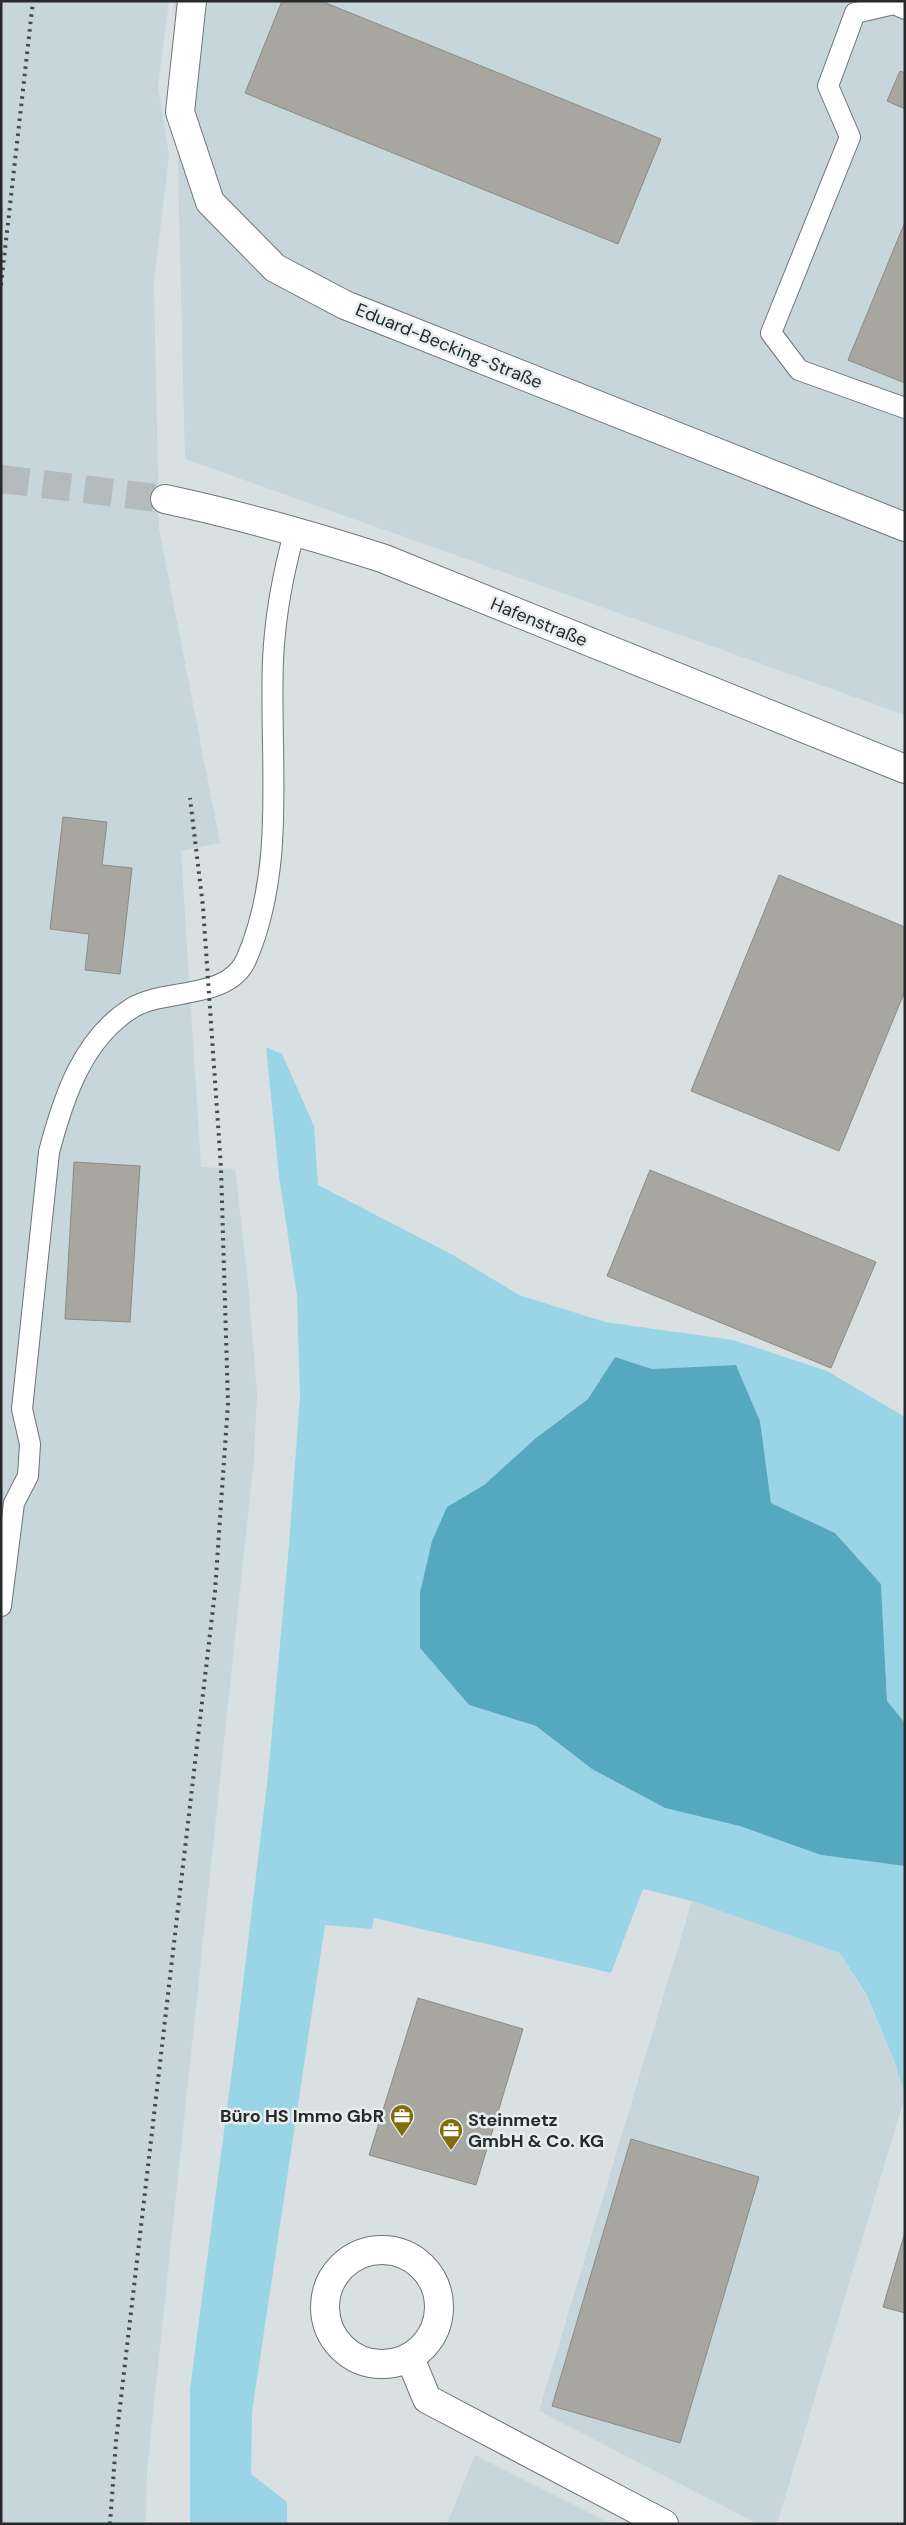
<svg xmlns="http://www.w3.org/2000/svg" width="906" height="2525" viewBox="0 0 906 2525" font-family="'DM Sans',sans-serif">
	<rect width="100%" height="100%" fill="#d9e0e2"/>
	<path fill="#c6d6da" d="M 1,1 L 169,1 L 158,86 L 169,155 L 154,282 L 159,529 L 220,843 L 181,851 L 201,1167 L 235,1169 L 248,1282 L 257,1394 L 254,1458 L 147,2470 L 146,2524 L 1,2524 Z
		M 174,1 L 905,1 L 905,715 L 185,459 Z
		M 692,1901 L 840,1953 L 865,1994 L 894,2060 L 905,2096 L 777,2524 L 758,2524 L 539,2411 Z
		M 475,2455 L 611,2524 L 447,2524 Z"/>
	<path fill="#99d5e6" d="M 266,1047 L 282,1054 L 314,1126 L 318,1185 L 453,1255 L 519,1295 L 605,1322 L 733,1340 L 827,1371 L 905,1417 L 905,1723 L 887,1701 L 881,1584 L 835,1533 L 771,1503 L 760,1421 L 736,1365 L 652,1369 L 615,1357 L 588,1399 L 536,1438 L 484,1485 L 447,1507 L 420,1648 L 469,1705 L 536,1726 L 592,1769 L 665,1808 L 740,1825 L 821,1855 L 905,1866 L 905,2096 L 894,2060 L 866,1994 L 840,1953 L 692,1901 L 643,1889 L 611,1973 L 374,1918 L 372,1929 L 325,1925 L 252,2412 L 251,2474 L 287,2502 L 287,2524 L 190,2524 L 190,2389 L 238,2025 L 268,1776 L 289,1545 L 300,1396 L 297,1296 L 279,1176 Z"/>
	<path fill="#55a8be" d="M 615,1357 L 652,1369 L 736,1365 L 760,1421 L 771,1503 L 835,1533 L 881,1584 L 887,1701 L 905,1723 L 905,1866 L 821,1855 L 740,1826 L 665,1808 L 592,1769 L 536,1726 L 469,1705 L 420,1648 L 420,1593 L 432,1541 L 447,1507 L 484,1485 L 536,1438 L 588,1399 Z"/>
	<path fill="#a7a6a0" stroke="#8c8b85" d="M 282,1 L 321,1 L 661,139 L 618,244 L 245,93 Z
		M 900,71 L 905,73 L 905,109 L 887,101 Z
		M 905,222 L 905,383 L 848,360 Z
		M 63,817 L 107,822 L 102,865 L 132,868 L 120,974 L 85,970 L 89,934 L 50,929 Z
		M 779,875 L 905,927 L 905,991 L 839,1151 L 691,1091 Z
		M 74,1162 L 140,1166 L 130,1322 L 65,1319 Z
		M 650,1170 L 876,1262 L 831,1368 L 607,1276 Z
		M 418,1998 L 523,2029 L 476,2185 L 369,2155 Z
		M 631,2139 L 759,2177 L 680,2443 L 552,2406 Z
		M 905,2232 L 905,2313 L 883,2307 Z"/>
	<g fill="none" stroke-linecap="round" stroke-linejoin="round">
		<path stroke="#b5bbbd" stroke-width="28" stroke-dasharray="28 14" stroke-linecap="butt" d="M 1,479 L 165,499"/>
		<g stroke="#6f7577" stroke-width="22">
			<path id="lane" d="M 905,9 L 894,4 L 855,13 L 828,86 L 850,137 L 771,333 L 799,370 L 905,408
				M 1,1606 L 14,1503 L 28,1476 L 30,1444 L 22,1409 L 49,1152 C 63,1099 82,1039 132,1008 C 165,988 228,1000 246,960 C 287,866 269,759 273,660 C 275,615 283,573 295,530"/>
		</g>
		<g stroke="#6f7577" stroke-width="30">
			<path id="street" d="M 192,1 L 180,112 L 210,202 L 275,268 L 345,305 L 905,527
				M 165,499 C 240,515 310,535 382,558 L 905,769
				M325 2307a57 57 0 1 1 114 0a57 57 0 1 1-114 0Z
				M 410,2358 L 427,2399 L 664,2524"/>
		</g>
		<use href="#lane" stroke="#fff" stroke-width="20"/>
		<use href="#street" stroke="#fff" stroke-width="28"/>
		<path stroke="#474a4b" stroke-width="4" stroke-dasharray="2.5 5" stroke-linecap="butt" d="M 1,285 L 33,1
			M 110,2524 L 116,2441 L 215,1591 L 228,1403 L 221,1168 L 203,907 L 190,798"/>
	</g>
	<defs>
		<g id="office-pin" transform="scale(1.25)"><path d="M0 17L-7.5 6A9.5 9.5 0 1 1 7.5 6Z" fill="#816e0a" stroke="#e6edef"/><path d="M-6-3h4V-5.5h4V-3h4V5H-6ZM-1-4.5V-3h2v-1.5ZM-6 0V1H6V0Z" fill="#fff"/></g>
	</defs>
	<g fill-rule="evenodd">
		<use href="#office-pin" x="402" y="2116"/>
		<use href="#office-pin" x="451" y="2130"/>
	</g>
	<g text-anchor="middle" stroke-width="5" stroke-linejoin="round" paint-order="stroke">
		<g font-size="18" fill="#27292a" stroke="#e6edef">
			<text transform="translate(449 346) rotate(22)" y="6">Eduard-Becking-Straße</text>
			<text transform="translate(539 622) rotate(22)" y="6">Hafenstraße</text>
		</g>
		<g font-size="18" font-weight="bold" fill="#27292a" stroke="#e6edef" text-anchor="end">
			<text x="384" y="2122">Büro HS Immo GbR</text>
			<text x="468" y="2126" text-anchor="start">Steinmetz<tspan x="468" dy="21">GmbH &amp; Co. KG</tspan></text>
		</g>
	</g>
	<rect width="906" height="2525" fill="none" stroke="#27292a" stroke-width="5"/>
</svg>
